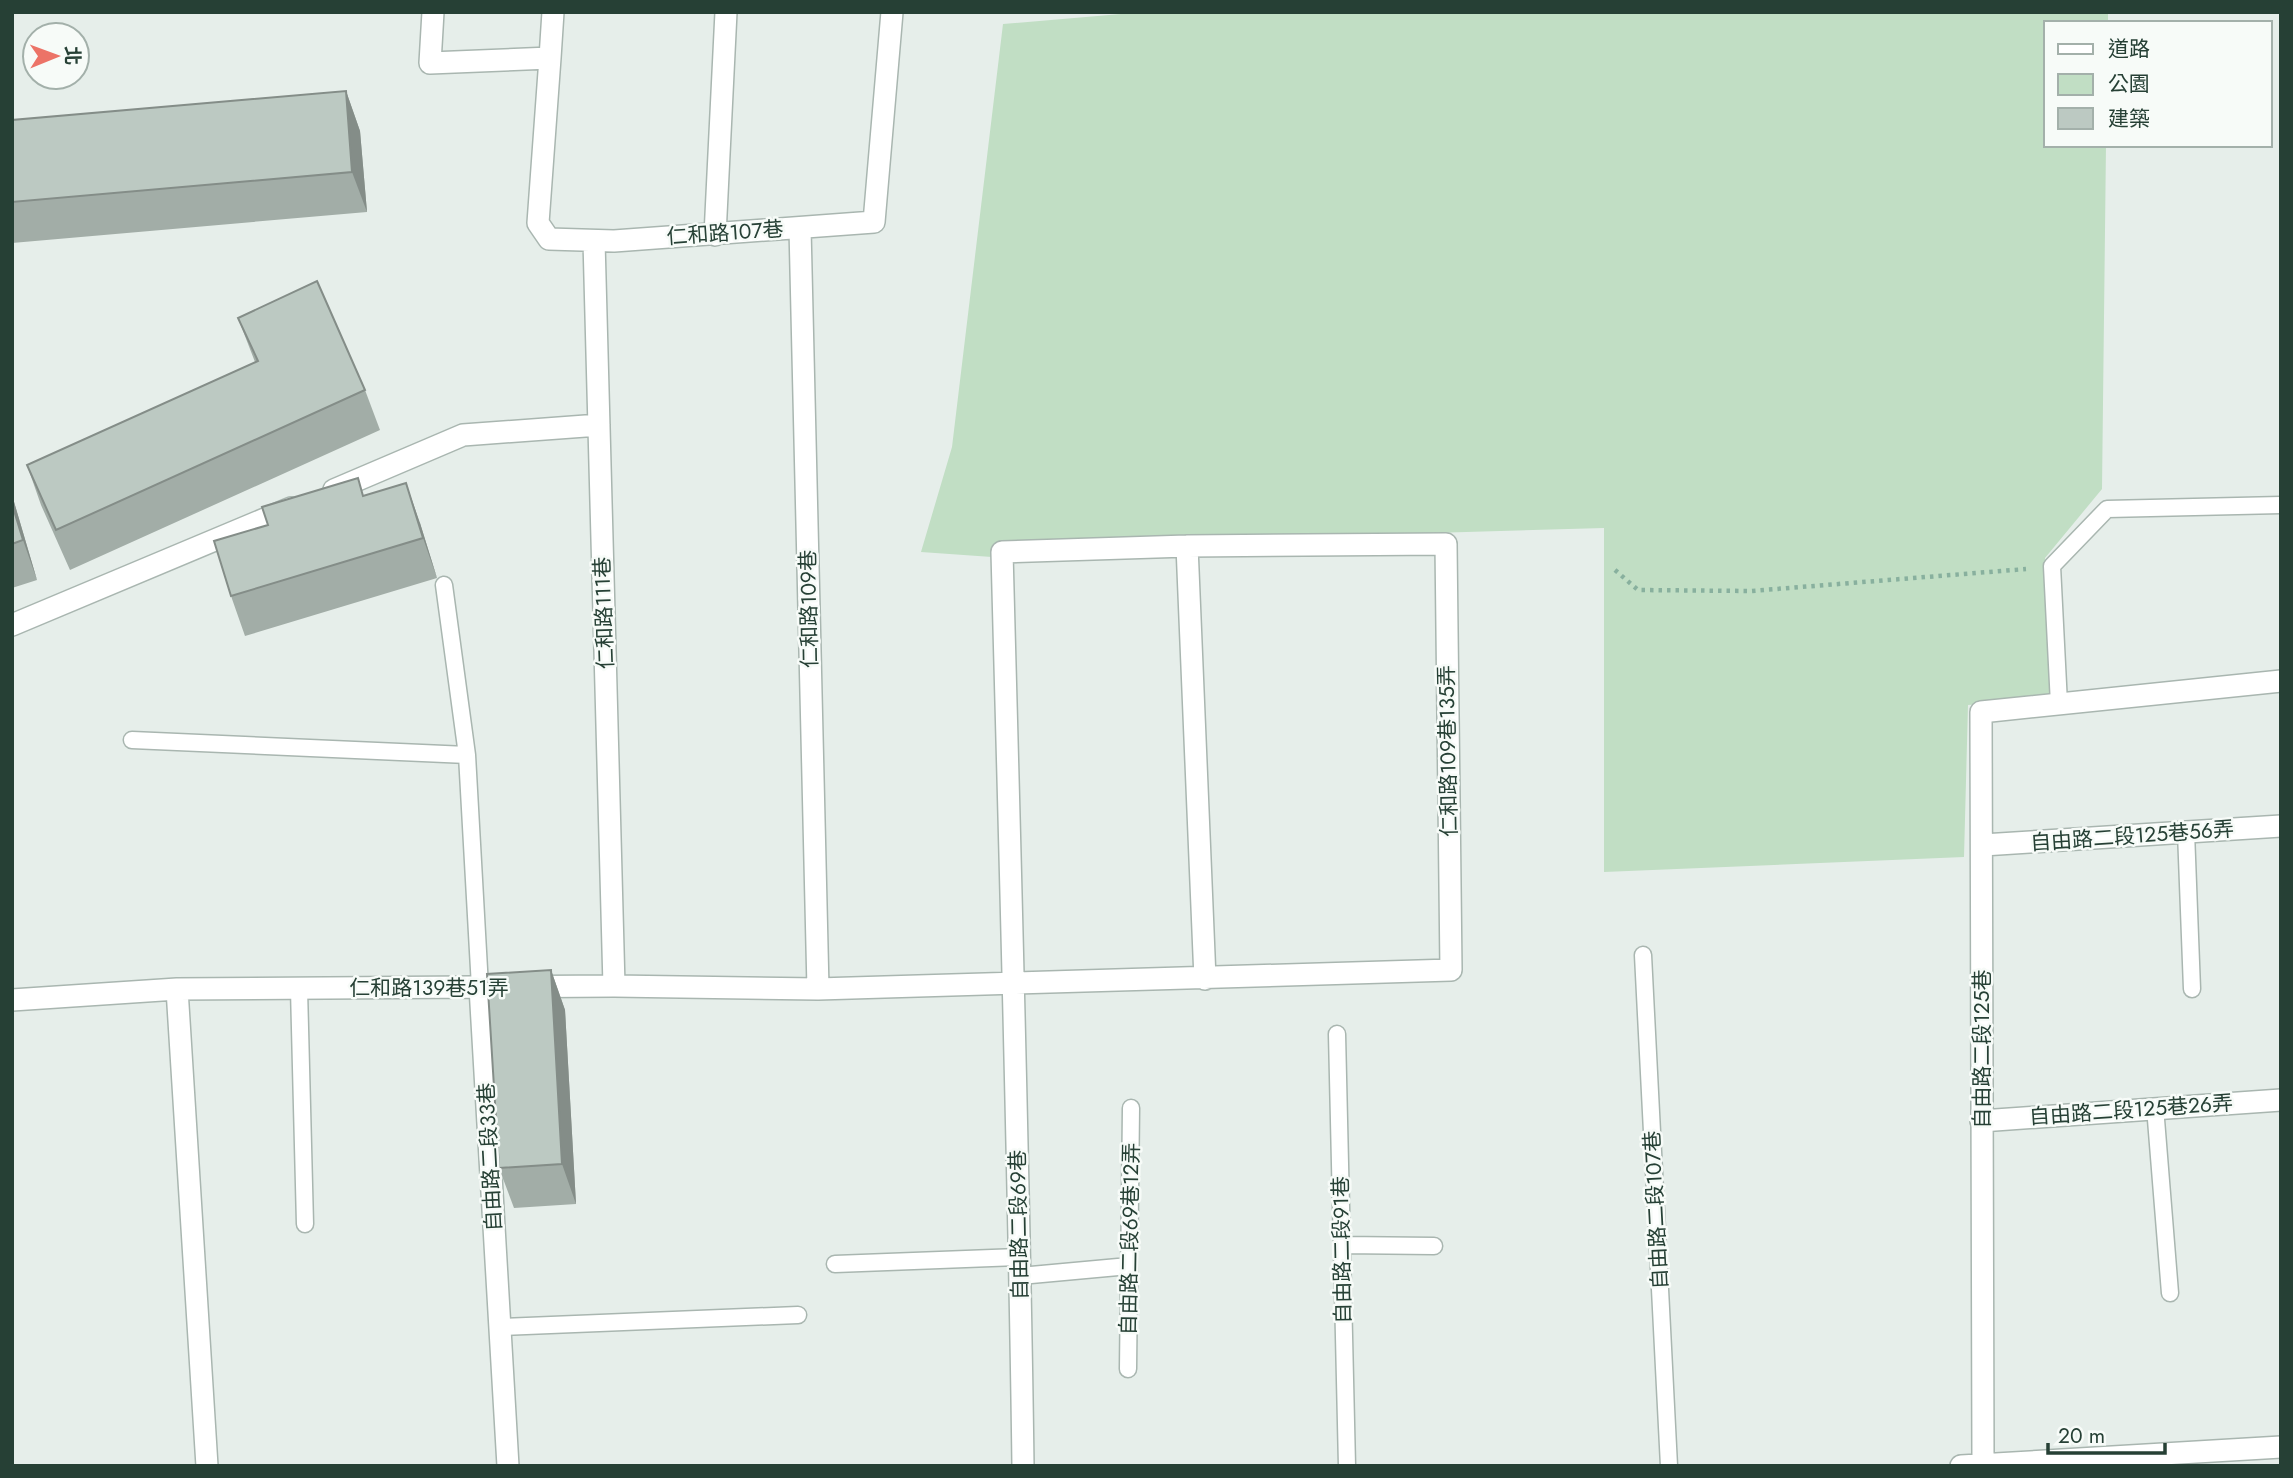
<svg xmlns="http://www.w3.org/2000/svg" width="2293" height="1478" viewBox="0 0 2293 1478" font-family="Jost,'Noto Sans TC',sans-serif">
	<rect width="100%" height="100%" fill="#e6eeea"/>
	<path fill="#c1dec4" d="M 1144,12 L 2108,12 L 2108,23 L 2046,23 L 2046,145 L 2106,145 L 2102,489 L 2045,558 L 2051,699 L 1968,705 L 1964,857 L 1604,872 L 1604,528 L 995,546 L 992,557 L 921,552 L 952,447 L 1003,24 Z"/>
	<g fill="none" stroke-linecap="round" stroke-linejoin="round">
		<g stroke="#a9b6b0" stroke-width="19">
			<path id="lane" d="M 444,585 L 467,755 L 480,987
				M 2059,704 L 2052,566 L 2107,509 L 2281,505
				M 132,740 L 467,755
				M 2186,832 L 2192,989
				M 1643,955 L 1669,1466
				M 299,989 L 305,1224
				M 1337,1034 L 1347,1466
				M 2155,1107 L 2170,1293
				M 1342,1245 L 1434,1246
				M 835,1264 L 1020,1257
				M 1020,1276 L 1129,1266
				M 499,1327 L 798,1315
				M 1128,1369 L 1131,1108"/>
		</g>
		<g stroke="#a9b6b0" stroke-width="24">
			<path id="street" d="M 433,12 L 430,63 L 550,58 L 553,12
				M 550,58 L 538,223 L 549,239 L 614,241 L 874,222 L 892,12
				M 800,228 L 818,989
				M 715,235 L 726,12
				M 594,241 L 614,986
				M 334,490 L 463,435 L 599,425
				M 1187,546 L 1205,979
				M 12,625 L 291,508
				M 1983,845 L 2281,826
				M 480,987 L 508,1466
				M 177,989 L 207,1466
				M 12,1000 L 177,989 L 614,986 L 818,989 L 1451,970 L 1446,544 L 1187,546 L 1002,552 C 1010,857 1019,1161 1023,1466
				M 1981,1121 L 2281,1100
				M 1983,1464 L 1981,712 L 2281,681
				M 1961,1466 L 2281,1447"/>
		</g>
		<path stroke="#88b09e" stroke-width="4.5" stroke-dasharray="3.5 5" stroke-linecap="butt" d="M 1615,570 L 1638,590 L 1751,591 L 2026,569"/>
		<use href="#lane" stroke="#fff" stroke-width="16"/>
		<use href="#street" stroke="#fff" stroke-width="21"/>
	</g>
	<path fill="#a2ada7" d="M 346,91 L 360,131 L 367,212 L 12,243 L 12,120 Z
		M 238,318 L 365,390 L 380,430 L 70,570 L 41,505 L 27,465 L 255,362 Z
		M 12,495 L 37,580 L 12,588 Z
		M 364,496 L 420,523 L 437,578 L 245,636 L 231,596 Z
		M 551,970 L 565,1010 L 576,1204 L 514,1208 L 499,1168 Z"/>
	<path fill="#848d88" d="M 346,91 L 360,131 L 367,212 L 352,172 Z
		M 406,483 L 420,523 L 437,578 L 423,538 Z
		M 12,495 L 37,580 L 23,540 L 12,504 Z
		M 551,970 L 565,1010 L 576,1204 L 562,1164 Z"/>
	<path fill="#bcc9c2" stroke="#848d88" stroke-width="2" d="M 346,91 L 352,172 L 12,202 L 12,120 Z
		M 317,281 L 365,390 L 56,530 L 27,465 L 258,361 L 238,318 Z
		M 358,478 L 363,496 L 406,483 L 423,538 L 231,596 L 214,541 L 268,525 L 262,507 Z
		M 12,504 L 23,540 L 12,544 Z
		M 551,970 L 562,1164 L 499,1168 L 487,974 Z"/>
	<g text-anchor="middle" stroke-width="5" stroke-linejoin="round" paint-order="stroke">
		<g font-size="21" fill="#264035" stroke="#f7fbf8">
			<text transform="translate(725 233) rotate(-4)" y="7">仁和路107巷</text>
			<text transform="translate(809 609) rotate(-91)" y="7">仁和路109巷</text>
			<text transform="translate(604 613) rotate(-92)" y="7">仁和路111巷</text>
			<text transform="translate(1448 751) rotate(-91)" y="7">仁和路109巷135弄</text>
			<text transform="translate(2132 836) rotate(-4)" y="7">自由路二段125巷56弄</text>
			<text x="429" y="995">仁和路139巷51弄</text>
			<text transform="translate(1982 1049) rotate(-90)" y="7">自由路二段125巷</text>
			<text transform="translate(2131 1110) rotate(-4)" y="7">自由路二段125巷26弄</text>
			<text transform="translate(490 1157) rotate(-93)" y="7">自由路二段33巷</text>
			<text transform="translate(1656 1210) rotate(-93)" y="7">自由路二段107巷</text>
			<text transform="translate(1019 1225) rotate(-91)" y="7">自由路二段69巷</text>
			<text transform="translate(1130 1239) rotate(-89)" y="7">自由路二段69巷12弄</text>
			<text transform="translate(1342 1250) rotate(-91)" y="7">自由路二段91巷</text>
		</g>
	</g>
	<rect width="2293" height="1478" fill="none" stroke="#264035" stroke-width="28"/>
	<rect x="2044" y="21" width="228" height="126" fill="#f7fbf8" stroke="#a3b0aa" stroke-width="2"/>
	<rect x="2058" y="44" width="35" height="10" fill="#ffffff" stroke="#a3b0aa" stroke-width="2"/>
	<text x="2108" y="56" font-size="21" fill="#264035">道路</text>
	<rect x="2058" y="74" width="35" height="21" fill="#c1dec4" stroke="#a3b0aa" stroke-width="2"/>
	<text x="2108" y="91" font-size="21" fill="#264035">公園</text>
	<rect x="2058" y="108" width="35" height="21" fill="#bcc9c2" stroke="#a3b0aa" stroke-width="2"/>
	<text x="2108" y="126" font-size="21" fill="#264035">建築</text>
	<g transform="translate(56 56) rotate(89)"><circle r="33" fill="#f7fbf8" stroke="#a3b0aa" stroke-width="2"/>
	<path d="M0-5L12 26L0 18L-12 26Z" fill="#ec7367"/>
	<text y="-10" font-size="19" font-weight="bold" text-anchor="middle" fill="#264035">北</text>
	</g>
	<path d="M2048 1443v10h117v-10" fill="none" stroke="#264035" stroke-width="3.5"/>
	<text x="2058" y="1443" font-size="21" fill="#264035" stroke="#f7fbf8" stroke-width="5" paint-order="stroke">20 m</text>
</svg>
